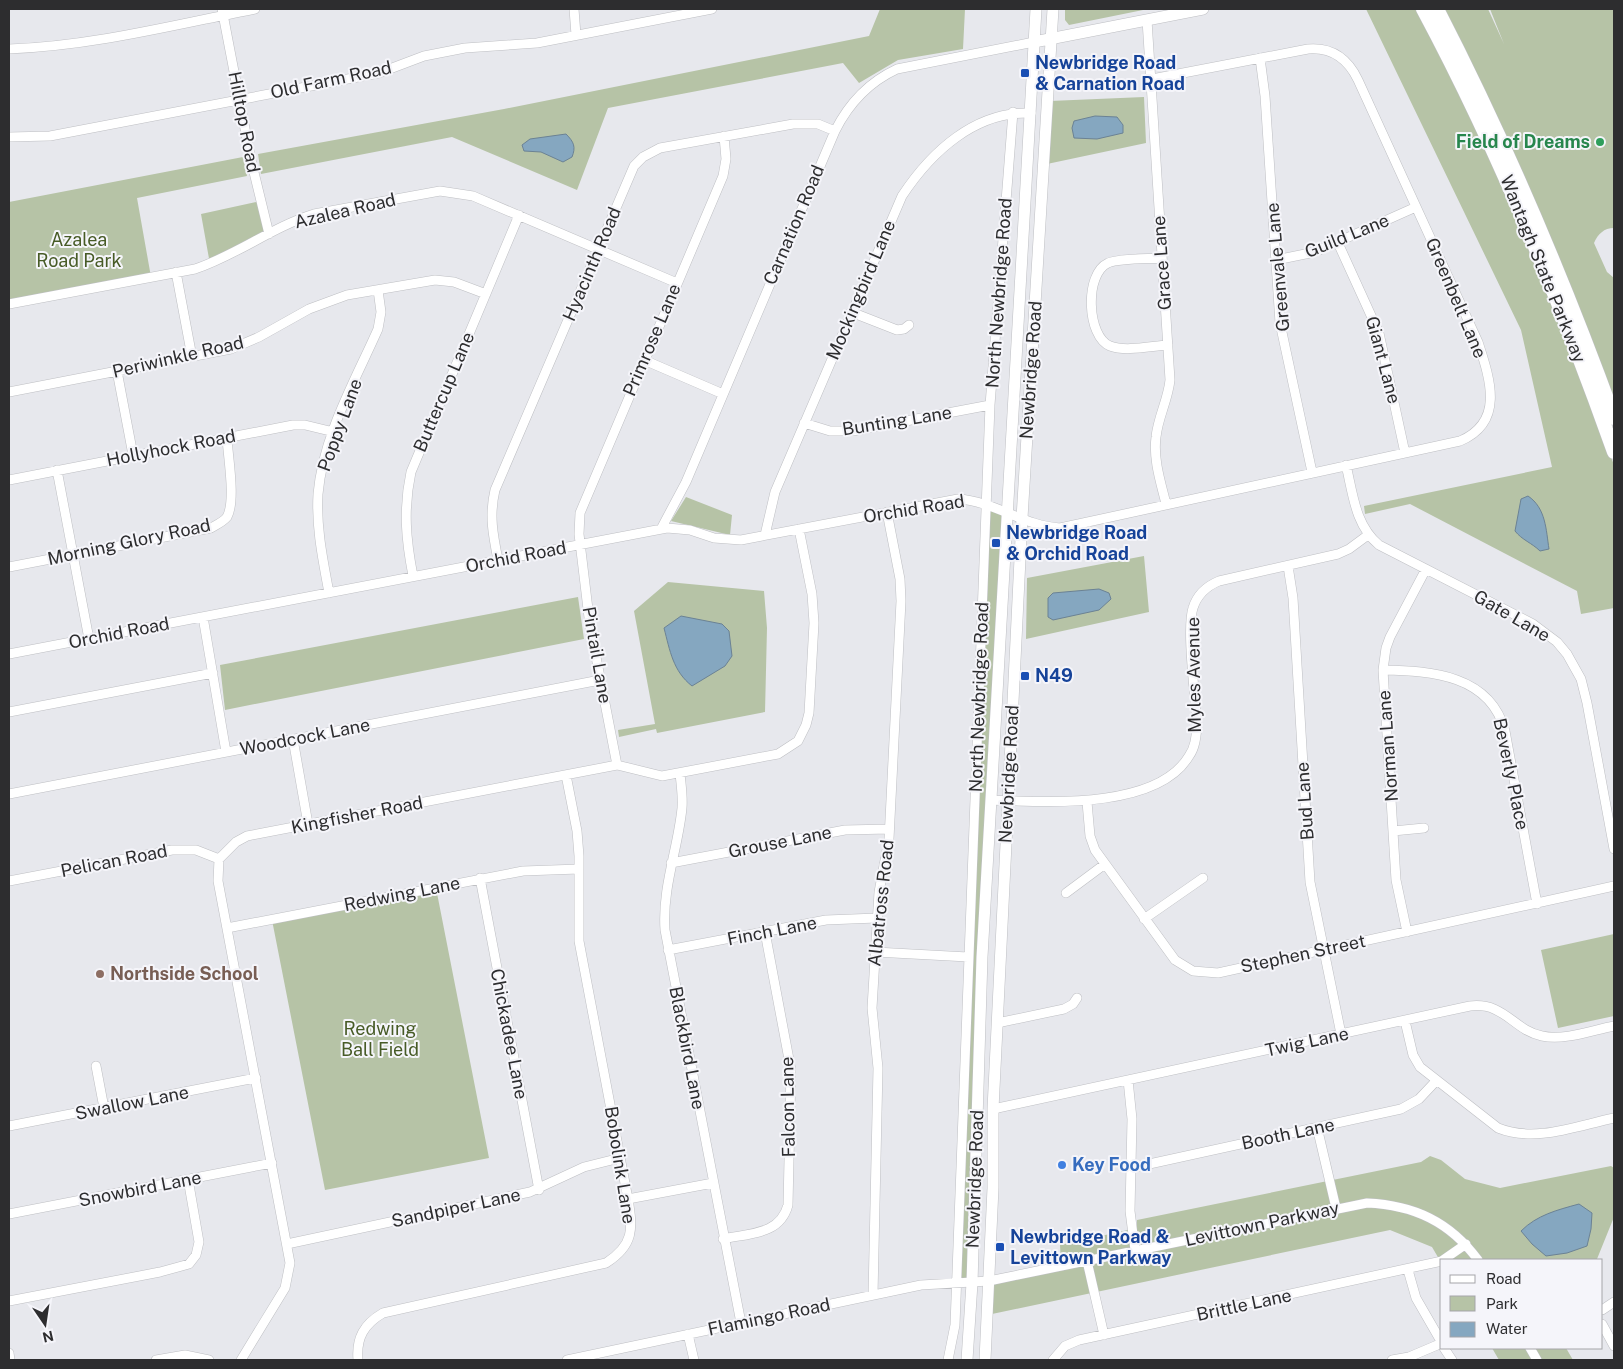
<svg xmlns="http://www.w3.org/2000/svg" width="1623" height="1369" viewBox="0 0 1623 1369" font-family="'Public Sans',sans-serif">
	<rect width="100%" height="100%" fill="#e7e8ed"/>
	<path fill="#b6c3a6" d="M 880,9 L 965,9 L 963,49 L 898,60 L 859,83 L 843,63 L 608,108 L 577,190 L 452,137 L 261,174 L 258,154 L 504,109 L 869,36 Z
		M 1065,9 L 1148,9 L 1069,25 L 1065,20 Z
		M 1366,9 L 1418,9 L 1518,217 L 1577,364 L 1614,465 L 1614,608 L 1581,614 L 1577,591 L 1410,504 L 1365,514 L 1364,506 L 1552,467 L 1521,330 Z
		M 1441,9 L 1488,9 L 1504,44 L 1490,9 L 1614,9 L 1614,228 C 1604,228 1598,234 1594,243 L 1607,272 L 1614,278 L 1614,403 Z
		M 1144,97 L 1146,143 L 1047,164 L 1050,101 Z
		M 243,157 L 247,176 L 137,198 L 151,277 L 9,304 L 9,202 Z
		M 261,201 L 269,234 L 210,264 L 201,214 Z
		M 686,497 L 732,515 L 730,535 L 671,521 Z
		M 989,505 L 1005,513 L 970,1280 L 958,1279 Z
		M 1144,556 L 1149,612 L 1026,639 L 1027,578 Z
		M 668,582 L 764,591 L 767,628 L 765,712 L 657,733 L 656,729 L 619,737 L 618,730 L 655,724 L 634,611 Z
		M 578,597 L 584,639 L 225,710 L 220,665 Z
		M 436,888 L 489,1158 L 325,1190 L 272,920 Z
		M 1614,934 L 1614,1016 L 1558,1028 L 1541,950 Z
		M 1430,1156 L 1441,1160 L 1465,1179 L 1500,1188 L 1611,1166 L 1614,1168 L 1614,1217 L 1597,1259 L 1442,1260 L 1442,1264 L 1432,1247 L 1390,1230 L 992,1314 L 993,1283 L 1061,1264 L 1060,1245 L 1137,1228 L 1137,1220 L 1421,1162 Z
		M 1492,1348 L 1566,1348 L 1573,1360 L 1499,1360 Z"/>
	<path fill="#85a7c0" stroke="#6b8294" d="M 1095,116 L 1117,117 L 1123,125 L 1123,133 L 1097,139 L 1074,138 L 1072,128 L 1074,121 Z
		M 566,134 C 574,142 576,147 572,157 L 563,162 L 541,152 L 524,151 L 522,145 L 530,139 Z
		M 1528,496 C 1546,508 1546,530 1549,549 L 1540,551 C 1532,543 1522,540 1515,531 L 1521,499 Z
		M 1099,589 L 1109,593 L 1111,599 L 1099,610 L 1053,620 L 1048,617 L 1048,598 L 1053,593 Z
		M 681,616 L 722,624 L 729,631 L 732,656 L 725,666 L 692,686 C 673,671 670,651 664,628 Z
		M 1579,1204 L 1592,1213 L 1591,1229 L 1587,1246 L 1567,1253 L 1546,1256 L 1532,1244 L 1521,1231 C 1537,1215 1557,1210 1579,1204 Z"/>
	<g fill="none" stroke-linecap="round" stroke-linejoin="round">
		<g stroke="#bebfc3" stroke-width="10">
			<path id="minor" d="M 222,9 L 251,160 L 269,234
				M 574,9 L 576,35
				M 1147,20 L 1170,380 C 1168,400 1158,417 1156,437 C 1153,460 1161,483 1166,504
				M 9,49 C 92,46 174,25 255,9
				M 1260,58 L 1265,96 L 1280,323 L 1312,472
				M 9,137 L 50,136 L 379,73 L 424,56 L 465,48 L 537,43 L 712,9
				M 1338,243 L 1379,333 L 1405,453
				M 1162,258 C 1148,259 1120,258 1108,263 C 1084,274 1087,337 1110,346 C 1126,352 1151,346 1168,345
				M 1276,260 L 1315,252 L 1416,207
				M 176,272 L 192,357
				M 9,304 L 195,269 C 237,255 272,227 314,214 L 440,191 L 473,196 L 677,283
				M 851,312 L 897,330 L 904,329 L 909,325
				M 644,360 L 723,394
				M 117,371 L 133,455
				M 9,392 L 231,349 L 259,337 L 309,309 L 347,295 L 435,280 L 454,282 L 486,294
				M 804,423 L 830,431 L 853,431 L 990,405
				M 1346,465 C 1353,494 1355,525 1379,545 L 1533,624 L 1557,642 L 1567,654 L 1581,679 L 1587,703 L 1614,849
				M 57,470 L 89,639
				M 9,480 L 293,425 L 305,425 L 334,432
				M 661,529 L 686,482 L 835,131 C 849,103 869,82 897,69 L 1034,42
				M 765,535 L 775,492 L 902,196 C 931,152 975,111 1031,113
				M 498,560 C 493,535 489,515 495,490 L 634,166 L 643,157 L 660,148 L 793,124 L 818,124 L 835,131
				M 1288,566 L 1293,598 L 1310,882 L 1341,1034
				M 9,567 L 211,528 C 216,525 223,522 227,517 C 236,501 228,457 227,438
				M 413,576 C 406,540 403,509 411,472 L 519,215
				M 329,593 C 323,560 316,528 318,494 C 323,436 355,381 378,329 L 381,312 L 378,290
				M 203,617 L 226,752
				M 9,654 L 667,528 L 690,530 L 714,538 L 741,540 L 958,499 C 994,501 1024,526 1060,528 L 1460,441 C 1505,422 1490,379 1478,342 L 1358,80 C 1348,59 1332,47 1308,49 L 1152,79
				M 1383,670 C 1432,671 1490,675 1505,731 L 1537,904
				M 9,712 L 213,673
				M 293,739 L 308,824
				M 617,765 L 590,626 L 579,534 L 580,513 L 723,176 L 726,159 L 724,136
				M 680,773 C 681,785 683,796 682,808 C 678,849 662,887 665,930 L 741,1323
				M 9,794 L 600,680
				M 991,800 C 1044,802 1157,810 1189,756 C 1195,748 1196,737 1197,727 C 1196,701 1186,629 1193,608 C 1197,595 1207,586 1219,581 L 1338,554 L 1349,549 L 1368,535
				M 1087,802 L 1090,836 L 1095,850 L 1175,960 L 1193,971 L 1218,973 L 1614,886
				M 1393,831 L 1424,828
				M 671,863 L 845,830 L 889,829
				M 480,878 L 539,1190
				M 9,881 L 172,850 L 196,850 L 219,859
				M 1066,893 L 1105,864
				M 1144,919 L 1203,878
				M 227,928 L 523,871 L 579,869
				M 1407,932 L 1396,880 L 1383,670 L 1386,648 L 1390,637 L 1426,569
				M 668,950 L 826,920 L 877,918
				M 875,952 L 968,957
				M 1405,1021 L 1413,1055 L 1420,1067 L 1498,1128 C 1535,1143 1576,1126 1614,1118
				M 997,1023 L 1064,1009 L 1073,1004 L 1077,998
				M 96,1066 L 104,1108
				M 1128,1080 L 1132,1119 L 1130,1211 L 1135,1250
				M 993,1109 L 1470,1006 C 1505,1002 1513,1030 1542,1036 C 1564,1041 1593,1030 1614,1026
				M 9,1126 L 256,1078
				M 1317,1127 L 1336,1208
				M 1131,1168 L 1401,1109 L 1419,1099 L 1436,1081
				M 628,1199 L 713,1183
				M 9,1214 L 272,1163
				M 723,1239 C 750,1233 780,1235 788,1205 L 791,1070 L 765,932
				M 287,1244 L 530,1192 L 584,1167 L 620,1158
				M 1443,1260 L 1466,1244
				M 1087,1261 L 1104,1335
				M 1408,1270 L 1416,1298 L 1442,1343
				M 873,1295 L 878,1068 L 872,1008 L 879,892 L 889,839 L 901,601 L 900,579 L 887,512
				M 9,1301 L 160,1272 L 189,1264 L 196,1255 L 199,1242 L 188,1179
				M 1602,1310 L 1614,1302
				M 1602,1324 L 1614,1346
				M 688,1334 L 694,1360
				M 1444,1348 L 1452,1360
				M 1530,1348 L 1537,1360
				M 9,1353 L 10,1360
				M 156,1360 L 185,1355 L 209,1360
				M 241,1360 L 285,1288 L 290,1263 L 218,881 L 219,859 L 236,842 L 247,836 L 617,765 L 662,776 L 778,754 L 798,741 L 806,725 L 809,713 L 814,623 L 812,594 L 799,529
				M 358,1360 C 356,1338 364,1324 383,1313 L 606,1263 C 634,1245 633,1229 628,1199 L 579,941 L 579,856 L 577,831 L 566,775
				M 567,1360 L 921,1285 L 989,1281 L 1367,1203 C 1414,1205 1450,1222 1478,1260
				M 948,1360 L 955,1325 L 990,405 L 1013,112
				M 1053,1360 L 1065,1346 L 1079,1340 L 1442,1261
				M 1392,1360 L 1409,1357 L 1442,1343"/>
		</g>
		<g stroke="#bebfc3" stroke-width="12">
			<path id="major" d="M 1034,42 L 1203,9
				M 967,1360 L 972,1283 L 982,957 L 1036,9
				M 985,1360 L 993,1188 L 993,1109 L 1022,518 L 1053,9"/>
		</g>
		<g stroke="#bebfc3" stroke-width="15">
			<path id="highway" d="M 1423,9 C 1499,151 1560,300 1614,452
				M 1437,9 C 1505,141 1563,278 1614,418"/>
		</g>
		<use href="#minor" stroke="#fff" stroke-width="9"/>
		<use href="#major" stroke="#fff" stroke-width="11"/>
		<use href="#highway" stroke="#fff" stroke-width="14"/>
	</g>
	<g fill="#1a4fb4" stroke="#f5f5fa" stroke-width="2">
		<rect x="1020" y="68" width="10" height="10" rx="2.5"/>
		<rect x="991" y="538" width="10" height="10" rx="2.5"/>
		<rect x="1020" y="671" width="10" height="10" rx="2.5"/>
		<rect x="995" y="1242" width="10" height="10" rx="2.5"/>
	</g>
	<circle fill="#2e9e5b" stroke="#f5f5fa" stroke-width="2" cx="1600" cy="142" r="5"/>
	<circle fill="#8d6e63" stroke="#f5f5fa" stroke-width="2" cx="100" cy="974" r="5"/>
	<circle fill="#3f7fe0" stroke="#f5f5fa" stroke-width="2" cx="1062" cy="1165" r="5"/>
	<g text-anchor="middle" stroke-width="4" stroke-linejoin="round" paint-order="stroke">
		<g font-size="18" font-weight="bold" fill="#164399" stroke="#f5f5fa" text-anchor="start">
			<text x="1035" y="69">Newbridge Road<tspan x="1035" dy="21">&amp; Carnation Road</tspan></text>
			<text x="1006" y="539">Newbridge Road<tspan x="1006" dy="21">&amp; Orchid Road</tspan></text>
			<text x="1035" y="682">N49</text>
			<text x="1010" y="1243">Newbridge Road &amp;<tspan x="1010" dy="21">Levittown Parkway</tspan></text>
		</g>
		<g font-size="18" fill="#2d2d2f" stroke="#f5f5fa">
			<text transform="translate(331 80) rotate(-12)" y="6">Old Farm Road</text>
			<text transform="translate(244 122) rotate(79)" y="6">Hilltop Road</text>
			<text transform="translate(345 211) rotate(-13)" y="6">Azalea Road</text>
			<text transform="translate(794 225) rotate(-67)" y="6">Carnation Road</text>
			<text transform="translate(1347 236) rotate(-22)" y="6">Guild Lane</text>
			<text transform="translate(1162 263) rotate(-94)" y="6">Grace Lane</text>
			<text transform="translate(592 264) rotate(-67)" y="6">Hyacinth Road</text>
			<text transform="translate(1278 267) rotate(-95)" y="6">Greenvale Lane</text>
			<text transform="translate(1543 269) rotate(68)" y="6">Wantagh State Parkway</text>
			<text transform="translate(861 290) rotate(-67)" y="6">Mockingbird Lane</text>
			<text transform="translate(999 293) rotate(-86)" y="6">North Newbridge Road</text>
			<text transform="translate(1456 298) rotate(67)" y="6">Greenbelt Lane</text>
			<text transform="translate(652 340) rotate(-67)" y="6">Primrose Lane</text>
			<text transform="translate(178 357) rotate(-13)" y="6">Periwinkle Road</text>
			<text transform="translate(1383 360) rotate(75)" y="6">Giant Lane</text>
			<text transform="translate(1031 370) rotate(-86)" y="6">Newbridge Road</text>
			<text transform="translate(444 392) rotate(-67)" y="6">Buttercup Lane</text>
			<text transform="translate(897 421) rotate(-9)" y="6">Bunting Lane</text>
			<text transform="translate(340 425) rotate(-70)" y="6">Poppy Lane</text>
			<text transform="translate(171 448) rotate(-11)" y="6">Hollyhock Road</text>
			<text transform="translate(914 509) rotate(-9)" y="6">Orchid Road</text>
			<text transform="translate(129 542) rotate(-12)" y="6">Morning Glory Road</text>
			<text transform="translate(516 557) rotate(-11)" y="6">Orchid Road</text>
			<text transform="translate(1512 616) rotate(30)" y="6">Gate Lane</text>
			<text transform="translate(119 633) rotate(-11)" y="6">Orchid Road</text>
			<text transform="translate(597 655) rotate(80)" y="6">Pintail Lane</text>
			<text transform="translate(1194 675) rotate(-91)" y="6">Myles Avenue</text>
			<text transform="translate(979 697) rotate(-88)" y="6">North Newbridge Road</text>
			<text transform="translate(305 737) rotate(-11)" y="6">Woodcock Lane</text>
			<text transform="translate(1388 746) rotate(-94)" y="6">Norman Lane</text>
			<text transform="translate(1009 774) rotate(-87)" y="6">Newbridge Road</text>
			<text transform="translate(1511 774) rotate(78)" y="6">Beverly Place</text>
			<text transform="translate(1305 801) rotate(-94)" y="6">Bud Lane</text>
			<text transform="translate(357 815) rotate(-11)" y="6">Kingfisher Road</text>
			<text transform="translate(780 842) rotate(-11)" y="6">Grouse Lane</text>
			<text transform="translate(114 861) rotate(-11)" y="6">Pelican Road</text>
			<text transform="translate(402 894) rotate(-11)" y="6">Redwing Lane</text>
			<text transform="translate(881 903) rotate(-84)" y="6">Albatross Road</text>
			<text transform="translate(772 931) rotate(-11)" y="6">Finch Lane</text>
			<text transform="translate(1303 954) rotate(-12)" y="6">Stephen Street</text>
			<text transform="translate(509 1034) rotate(79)" y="6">Chickadee Lane</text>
			<text transform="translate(1307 1042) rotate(-12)" y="6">Twig Lane</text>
			<text transform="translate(687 1048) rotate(79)" y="6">Blackbird Lane</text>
			<text transform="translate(132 1103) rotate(-11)" y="6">Swallow Lane</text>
			<text transform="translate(788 1107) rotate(-91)" y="6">Falcon Lane</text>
			<text transform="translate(1288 1134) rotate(-12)" y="6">Booth Lane</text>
			<text transform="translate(620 1165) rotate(81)" y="6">Bobolink Lane</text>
			<text transform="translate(975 1179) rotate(-88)" y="6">Newbridge Road</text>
			<text transform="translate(140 1189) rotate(-11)" y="6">Snowbird Lane</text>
			<text transform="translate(456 1208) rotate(-12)" y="6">Sandpiper Lane</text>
			<text transform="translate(1262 1224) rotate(-12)" y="6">Levittown Parkway</text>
			<text transform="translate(1244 1305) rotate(-12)" y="6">Brittle Lane</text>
			<text transform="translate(769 1317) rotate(-12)" y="6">Flamingo Road</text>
		</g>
		<g font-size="18" font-weight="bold" fill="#27864d" stroke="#f5f5fa" text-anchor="end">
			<text x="1590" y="148">Field of Dreams</text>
		</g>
		<g font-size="18" fill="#475b26" stroke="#f5f5fa">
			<text x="79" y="246">Azalea<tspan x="79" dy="21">Road Park</tspan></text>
			<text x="380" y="1035">Redwing<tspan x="380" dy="21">Ball Field</tspan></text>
		</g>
		<g font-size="18" font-weight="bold" fill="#785e54" stroke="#f5f5fa" text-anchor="start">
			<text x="110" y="980">Northside School</text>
		</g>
		<g font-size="18" font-weight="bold" fill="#366cbe" stroke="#f5f5fa" text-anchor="start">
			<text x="1072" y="1171">Key Food</text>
		</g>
	</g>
	<rect width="1623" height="1369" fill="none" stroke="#2d2d2f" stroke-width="20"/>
	<rect x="1440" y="1259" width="162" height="90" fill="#f5f5fa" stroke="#a5a5a9"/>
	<rect x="1450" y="1275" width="25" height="8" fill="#ffffff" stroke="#a5a5a9"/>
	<text x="1486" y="1284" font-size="15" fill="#2d2d2f">Road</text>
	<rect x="1450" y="1296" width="25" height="15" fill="#b6c3a6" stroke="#a5a5a9"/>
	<text x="1486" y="1309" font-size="15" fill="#2d2d2f">Park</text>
	<rect x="1450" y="1322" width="25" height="15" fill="#85a7c0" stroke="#a5a5a9"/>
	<text x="1486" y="1334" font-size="15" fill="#2d2d2f">Water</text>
	<g transform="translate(45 1324) rotate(167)" stroke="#f5f5fa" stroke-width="4" paint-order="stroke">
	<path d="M0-4L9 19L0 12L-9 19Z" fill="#2d2d2f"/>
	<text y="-8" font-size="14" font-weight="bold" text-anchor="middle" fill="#2d2d2f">N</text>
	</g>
</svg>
